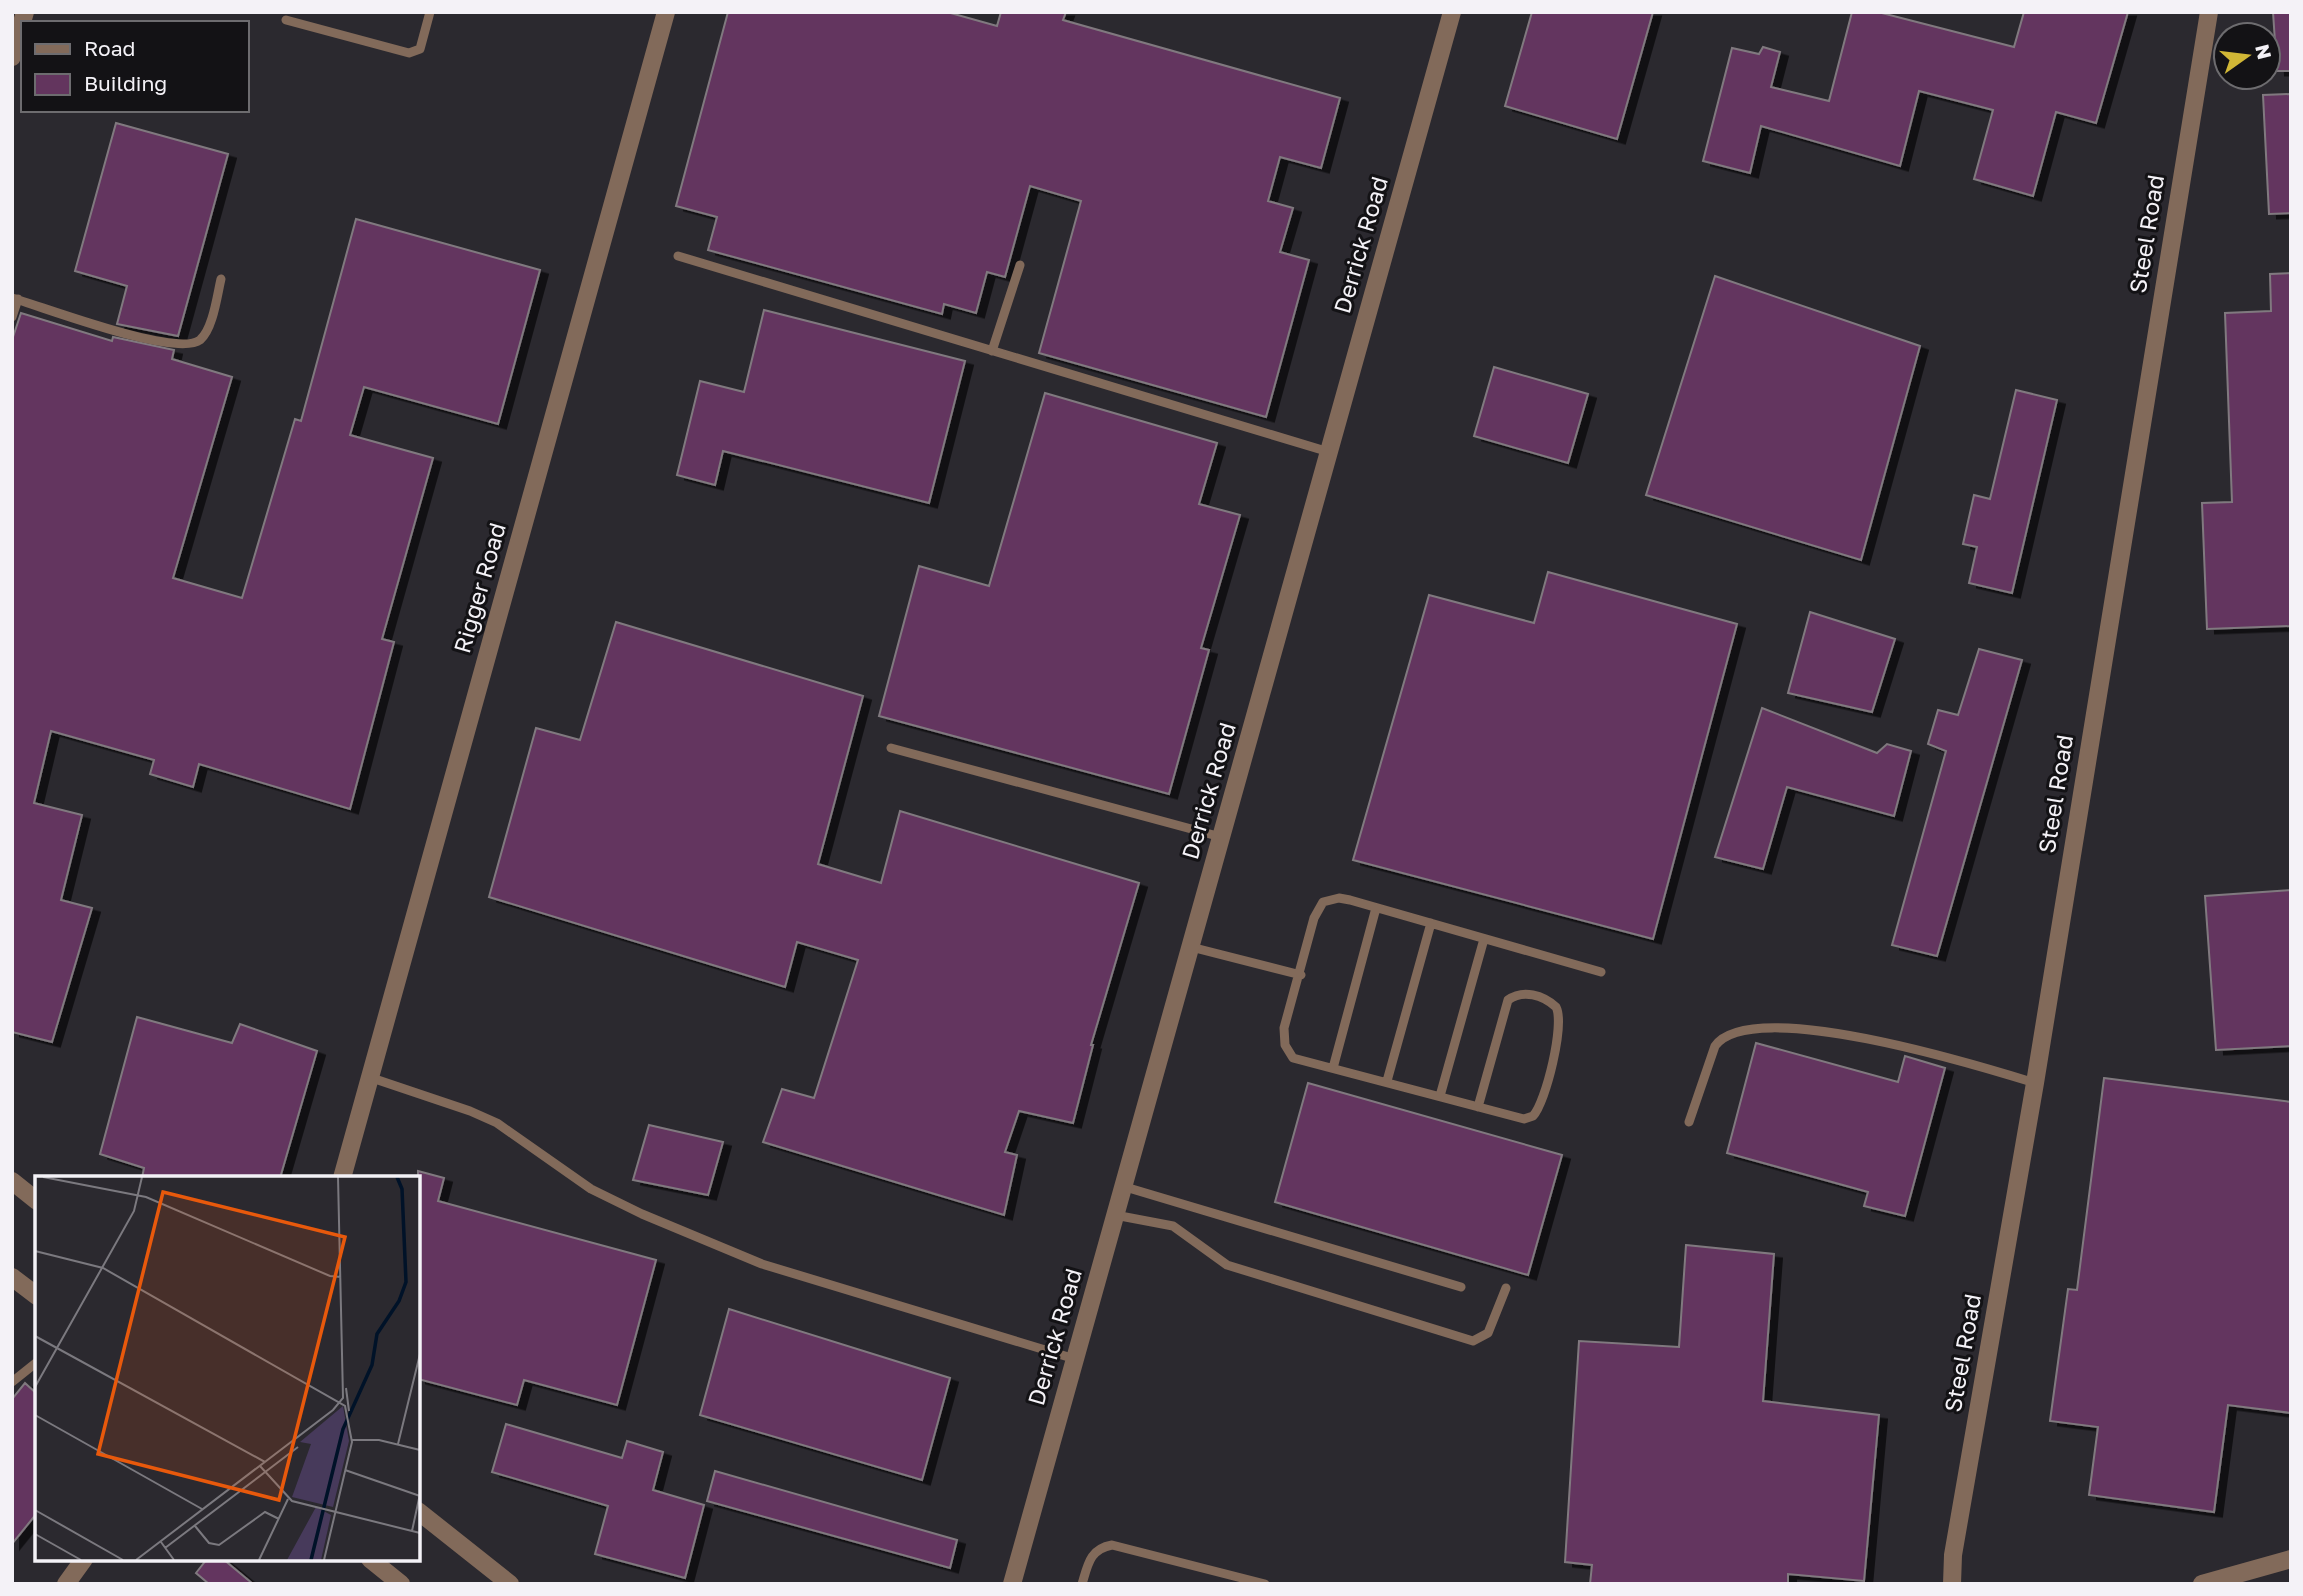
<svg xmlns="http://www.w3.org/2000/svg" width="2303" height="1596" viewBox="0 0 2303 1596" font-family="'Golos Text',sans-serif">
	<defs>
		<filter id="shadow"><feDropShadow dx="8" dy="4.5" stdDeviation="0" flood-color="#0009"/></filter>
	</defs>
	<rect width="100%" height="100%" fill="#2b292f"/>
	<path fill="#63355e" stroke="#80797f" stroke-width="2" filter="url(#shadow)" d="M 728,12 L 947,12 L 997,26 L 1001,12 L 1066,12 L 1063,20 L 1340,98 L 1321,168 L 1280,157 L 1268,201 L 1293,208 L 1280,252 L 1309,260 L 1266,417 L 1039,353 L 1081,201 L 1030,186 L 1005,277 L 987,272 L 976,313 L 944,304 L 942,314 L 708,250 L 717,217 L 676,206 Z
		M 1532,12 L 1653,12 L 1617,139 L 1505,106 Z
		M 1852,12 L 1878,12 L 2014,47 L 2024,12 L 2128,12 L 2096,123 L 2056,112 L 2033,196 L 1974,179 L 1993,110 L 1919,91 L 1900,166 L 1761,126 L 1750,173 L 1703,161 L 1732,48 L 1759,54 L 1763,47 L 1780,52 L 1771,87 L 1829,101 Z
		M 2273,12 L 2291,12 L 2291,71 L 2277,71 Z
		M 2291,94 L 2291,213 L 2269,214 L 2263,95 Z
		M 116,123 L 228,154 L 178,336 L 117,324 L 127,286 L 75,271 Z
		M 356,219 L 540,270 L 498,424 L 364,387 L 350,435 L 433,458 L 382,639 L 394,642 L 350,809 L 199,764 L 193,787 L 150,774 L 154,760 L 51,731 L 34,803 L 82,815 L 61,900 L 92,908 L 52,1042 L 12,1032 L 12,340 L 21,313 L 112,341 L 113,337 L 174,350 L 172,359 L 232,377 L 173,578 L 242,598 L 295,419 L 301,421 Z
		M 2291,273 L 2291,626 L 2207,629 L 2202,503 L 2232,502 L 2225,313 L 2271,311 L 2270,274 Z
		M 1715,276 L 1920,346 L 1861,560 L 1646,495 Z
		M 764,310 L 965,361 L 929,503 L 723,451 L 715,485 L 677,475 L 700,381 L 744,392 Z
		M 1494,367 L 1588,394 L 1568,463 L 1474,436 Z
		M 2016,390 L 2057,400 L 2012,593 L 1969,583 L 1977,547 L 1963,544 L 1974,495 L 1990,499 Z
		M 1045,393 L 1217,443 L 1199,504 L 1240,515 L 1201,648 L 1209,650 L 1169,794 L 879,716 L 919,566 L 989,586 Z
		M 1548,572 L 1737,624 L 1653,939 L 1353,860 L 1429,595 L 1534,623 Z
		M 1810,612 L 1895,639 L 1872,712 L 1788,693 Z
		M 616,622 L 863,696 L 818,864 L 881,883 L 900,811 L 1139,883 L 1091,1045 L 1093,1045 L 1073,1123 L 1019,1111 L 1005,1152 L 1017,1155 L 1004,1215 L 763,1142 L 782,1089 L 814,1098 L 858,960 L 797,942 L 785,987 L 489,897 L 536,728 L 580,740 Z
		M 1979,649 L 2022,660 L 1937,956 L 1892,945 L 1946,751 L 1928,744 L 1938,710 L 1958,715 Z
		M 1762,708 L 1877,753 L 1887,744 L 1911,751 L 1894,816 L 1787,787 L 1763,869 L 1715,857 Z
		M 2291,890 L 2291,1046 L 2216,1050 L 2205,896 Z
		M 137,1017 L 232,1043 L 240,1024 L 317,1051 L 280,1178 L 142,1178 L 144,1168 L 100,1154 Z
		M 1756,1043 L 1898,1082 L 1905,1056 L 1945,1068 L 1905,1216 L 1864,1206 L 1868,1192 L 1727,1153 Z
		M 2104,1078 L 2291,1102 L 2291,1413 L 2228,1405 L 2214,1512 L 2089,1495 L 2098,1427 L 2050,1421 L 2068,1289 L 2077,1290 Z
		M 1308,1083 L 1562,1155 L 1528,1275 L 1275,1202 Z
		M 649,1125 L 723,1142 L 708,1195 L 633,1180 Z
		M 418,1171 L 444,1178 L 438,1201 L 656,1260 L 617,1405 L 524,1380 L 517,1405 L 418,1379 Z
		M 1686,1245 L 1774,1254 L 1763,1401 L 1879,1415 L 1864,1581 L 1788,1574 L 1788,1584 L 1590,1584 L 1592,1565 L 1565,1562 L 1579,1341 L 1679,1347 Z
		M 729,1309 L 950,1378 L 922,1480 L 700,1415 Z
		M 25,1383 L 37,1394 L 37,1513 L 12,1544 L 12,1399 Z
		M 506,1424 L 622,1458 L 627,1441 L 663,1452 L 653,1490 L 704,1505 L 685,1578 L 595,1554 L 608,1506 L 492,1472 Z
		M 715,1471 L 957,1540 L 950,1568 L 707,1501 Z
		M 207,1559 L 223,1559 L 253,1584 L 209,1584 L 196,1573 Z"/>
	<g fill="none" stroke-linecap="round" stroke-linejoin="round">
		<path stroke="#826a5a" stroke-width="9" d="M 286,20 L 409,53 L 420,49 L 430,12
			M 678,256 L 1329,452
			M 12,298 C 44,307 176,358 200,340 C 213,329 217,296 221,279
			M 12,317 L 18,299
			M 992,351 L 1020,265
			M 891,748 L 1221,837
			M 1191,947 L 1301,975
			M 1333,1068 L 1376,908
			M 369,1077 L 470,1111 L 497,1123 L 591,1189 L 642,1214 L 762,1264 L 1075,1359
			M 1387,1081 L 1431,923
			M 1440,1096 L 1484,939
			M 1478,1107 L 1508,1000 C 1523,989 1543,995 1556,1007 C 1565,1024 1546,1102 1533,1116 L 1524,1119 L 1293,1058 L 1285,1045 L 1284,1028 L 1314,918 L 1323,902 L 1339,898 L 1350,900 L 1601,972
			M 1689,1122 L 1715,1046 C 1751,995 1980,1066 2035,1083
			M 1122,1186 L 1461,1287
			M 1115,1215 L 1173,1226 L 1227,1265 L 1473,1341 L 1488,1333 L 1506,1288
			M 12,1382 L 37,1362
			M 1082,1584 C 1088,1564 1090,1549 1112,1545 L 1265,1584"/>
		<path stroke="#826a5a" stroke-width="18" d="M 12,57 L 25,12
			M 342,1178 L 666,12
			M 12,1181 L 37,1201
			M 12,1277 L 37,1296
			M 418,1511 L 510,1584
			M 370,1559 L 401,1584
			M 66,1584 L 84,1559
			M 1952,1584 L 1953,1555 L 2035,1083 L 2209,12"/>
		<path stroke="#826a5a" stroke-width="18" d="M 1012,1584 L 1452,12
			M 2202,1584 L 2291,1559"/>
	</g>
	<g text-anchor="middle" stroke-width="6" stroke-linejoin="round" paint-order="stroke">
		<g font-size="23" fill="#f4f2f7" stroke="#131215">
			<text transform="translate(2147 234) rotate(-81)" y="8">Steel Road</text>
			<text transform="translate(1361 245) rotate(-74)" y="8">Derrick Road</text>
			<text transform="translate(480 588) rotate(-74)" y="8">Rigger Road</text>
			<text transform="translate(1209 791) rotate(-74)" y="8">Derrick Road</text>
			<text transform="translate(2056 794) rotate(-81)" y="8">Steel Road</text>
			<text transform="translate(1055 1337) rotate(-74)" y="8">Derrick Road</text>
			<text transform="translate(1963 1353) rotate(-80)" y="8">Steel Road</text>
		</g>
	</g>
	<g transform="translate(35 1176)">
		<rect width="385" height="385" fill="#2b292f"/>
		<path d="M 308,230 L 314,265 L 298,331 L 257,321 L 276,268 L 265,266 ZM 281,331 L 296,339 L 286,384 L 252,384 Z" fill="#473a5b"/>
		<path fill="none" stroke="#001228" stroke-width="3.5" d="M 276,384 L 308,253 L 337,189 L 342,158 L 364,125 L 371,106 L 367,13 L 362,1"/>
		<path fill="none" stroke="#7b797f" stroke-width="2" d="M 8,1 L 111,21 L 295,100 L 306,101M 0,75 L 68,92 L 310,230 L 317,266 L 289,384M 0,160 L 230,286M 0,211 L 99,35 L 107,1M 311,212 L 314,235M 0,239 L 167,333M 317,264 L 344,264 L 385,274M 363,268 L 385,178M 225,290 L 257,325 L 385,357M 310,294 L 385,320M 0,334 L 88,384M 160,350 L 174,367 L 184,369 L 230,336 L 244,343M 377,355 L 385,318M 0,358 L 46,384M 126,366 L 139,384M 130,372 L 263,271M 101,384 L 298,234 L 308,222 L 303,1M 224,384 L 253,323"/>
		<path fill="#e8590c" fill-opacity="0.15" stroke="#e8590c" stroke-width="3.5" d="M 128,16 L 310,61 L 244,324 L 63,278 Z"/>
		<rect width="385" height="385" fill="none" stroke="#f4f2f7" stroke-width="3.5"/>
	</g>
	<rect width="2303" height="1596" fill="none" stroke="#f4f2f7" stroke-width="28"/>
	<rect x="21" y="21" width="228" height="91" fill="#131215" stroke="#6d6c6f" stroke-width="2"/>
	<rect x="35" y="44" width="35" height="10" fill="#826a5a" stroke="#6d6c6f" stroke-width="2"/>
	<text x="84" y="56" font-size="21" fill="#f4f2f7">Road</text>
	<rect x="35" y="74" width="35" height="21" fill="#63355e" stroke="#6d6c6f" stroke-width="2"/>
	<text x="84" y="91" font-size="21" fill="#f4f2f7">Building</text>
	<g transform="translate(2247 56) rotate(76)"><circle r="33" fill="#131215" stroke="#6d6c6f" stroke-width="2"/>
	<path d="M0-5L12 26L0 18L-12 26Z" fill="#d1b736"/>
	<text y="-10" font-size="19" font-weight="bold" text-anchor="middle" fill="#f4f2f7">N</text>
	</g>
</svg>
